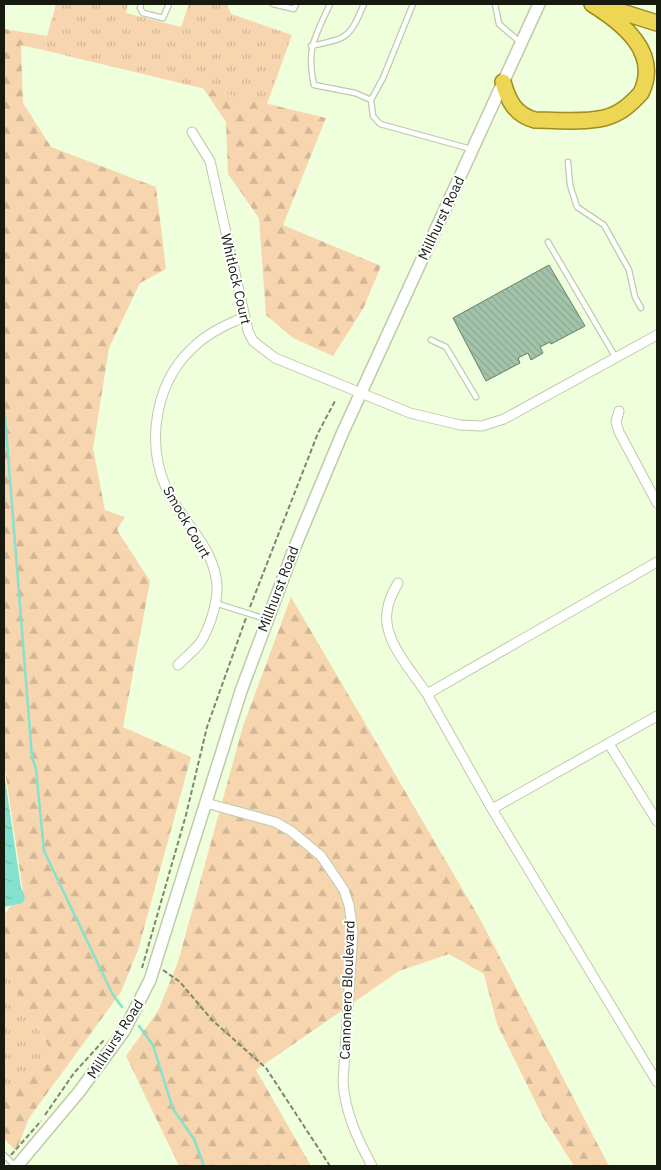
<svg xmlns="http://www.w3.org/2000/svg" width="661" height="1170" viewBox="0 0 661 1170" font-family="'IBM Plex Sans',sans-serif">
	<defs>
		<pattern id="grass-tufts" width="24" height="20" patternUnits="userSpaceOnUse" patternTransform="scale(1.25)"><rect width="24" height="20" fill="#f6d5af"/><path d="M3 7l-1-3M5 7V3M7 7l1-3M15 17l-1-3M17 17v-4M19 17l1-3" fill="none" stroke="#d2b695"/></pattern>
		<pattern id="forest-firs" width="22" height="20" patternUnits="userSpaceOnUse" patternTransform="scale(1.25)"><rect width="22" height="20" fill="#f6d5af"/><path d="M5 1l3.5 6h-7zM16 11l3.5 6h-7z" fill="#d2b695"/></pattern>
		<pattern id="water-ripples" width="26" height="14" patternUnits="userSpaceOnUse" patternTransform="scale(1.25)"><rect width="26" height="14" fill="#85e2ce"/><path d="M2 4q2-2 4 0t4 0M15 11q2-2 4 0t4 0" fill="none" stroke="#72c1b0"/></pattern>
		<pattern id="building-back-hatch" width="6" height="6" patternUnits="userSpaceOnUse" patternTransform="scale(1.25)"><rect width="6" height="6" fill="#a3c4ab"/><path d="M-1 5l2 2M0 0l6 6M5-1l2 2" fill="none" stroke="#8ca892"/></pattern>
	</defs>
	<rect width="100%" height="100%" fill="#f0ffdb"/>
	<path fill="url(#grass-tufts)" d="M 56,4 L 128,4 L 126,13 L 181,27 L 189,4 L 227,4 L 231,14 L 292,35 L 267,104 L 43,50 Z
		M 4,968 L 55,1058 L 4,1092 Z"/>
	<path fill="url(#forest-firs)" d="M 4,29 L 47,36 L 43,50 L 21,45 L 23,103 L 51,147 L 156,187 L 166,269 L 140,283 L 109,348 L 93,448 L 105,510 L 125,517 L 117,530 L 150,581 L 123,727 L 191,757 L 138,950 L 121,992 L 29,1118 L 16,1151 L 4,1139 L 4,1092 L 55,1058 L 4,968 L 4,915 L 23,891 L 4,764 Z
		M 203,88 L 326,118 L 283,225 L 381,266 L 363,309 L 333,356 L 293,338 L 266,315 L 259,218 L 228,174 L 226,122 Z
		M 291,597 L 480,919 L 609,1166 L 574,1166 L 543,1117 L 497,1024 L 484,974 L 449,954 L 399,971 L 256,1070 L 311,1166 L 179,1166 L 126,1056 L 158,1011 L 178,962 L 243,726 Z"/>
	<path fill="url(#water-ripples)" d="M 4,772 L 21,888 L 25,896 L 23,903 L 4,907 Z"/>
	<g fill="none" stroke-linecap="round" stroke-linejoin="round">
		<path stroke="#85e2ce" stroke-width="2.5" d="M 4,404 L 32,757 L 36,769 L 44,851 L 113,995 L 122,1007
			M 139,1026 L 153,1045 L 173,1109 L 194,1139 L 204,1166"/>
	</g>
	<path fill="url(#building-back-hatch)" stroke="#628069" d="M 549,265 L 585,326 L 551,344 L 550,342 L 540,347 L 543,353 L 531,360 L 528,353 L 518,358 L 520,363 L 486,381 L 453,318 Z"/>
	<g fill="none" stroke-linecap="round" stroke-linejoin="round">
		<g stroke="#bdcba8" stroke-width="7">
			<path id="service" d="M 141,4 L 140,8 L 143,13 L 163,18 L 169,4
				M 273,4 L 294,9 L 296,4
				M 330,4 C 315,37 306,48 314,85 L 355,93 L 371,100 L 373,116 L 380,124 L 471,149
				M 495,4 L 499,24 L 520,42
				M 311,46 C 348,38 349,39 364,4
				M 371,100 L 383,78 L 413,4
				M 568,162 L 570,185 L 577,207 L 604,225 L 629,270 L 635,297 L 641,308
				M 548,242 L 616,358
				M 431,340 L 446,347 L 476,397
				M 215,603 L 266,619
				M 4,1155 L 15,1166"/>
		</g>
		<g stroke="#bdcba8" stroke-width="11">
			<path id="minor" d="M 192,132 L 210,161 L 248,331 L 253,341 L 275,358 L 410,413 L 460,425 L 482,426 L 504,419 L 657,335
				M 619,411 L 616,422 L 619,432 L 657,503
				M 657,562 L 427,694 L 492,809 L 657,1082
				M 398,583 C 393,592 388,601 387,612 C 383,641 412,671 427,694
				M 178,665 C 185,657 197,649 202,640 C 211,624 220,596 216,578 C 211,544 180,519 166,488 C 145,439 156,378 198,343 C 212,331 228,324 244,317
				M 609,744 L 657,821
				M 206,803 L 275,822 L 291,831 L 321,856 L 344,890 L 349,905 L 353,932 L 343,1081 C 345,1113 357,1138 372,1166
				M 492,809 L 657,716"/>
		</g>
		<g stroke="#bdcba8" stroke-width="14">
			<path id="tertiary" d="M 17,1166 L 79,1092 L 124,1031 L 150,980 L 241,691 L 294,549 L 342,434 L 539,4"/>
		</g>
		<g stroke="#9f8d1f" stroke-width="18">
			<path id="trunk" d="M 606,7 L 657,23
				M 503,82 C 508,100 515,115 535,120 C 557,120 582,123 604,118 C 620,114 630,105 641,93 C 661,52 621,22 592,4"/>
		</g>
		<path stroke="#7e876f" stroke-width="2" stroke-dasharray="5 2.5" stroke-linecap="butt" d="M 250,607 L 318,433 L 335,401
			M 142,968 L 186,815 L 207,727 L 246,618
			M 163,970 L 180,982 L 212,1020 L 266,1068 L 330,1166
			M 45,1115 L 74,1073 L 104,1040
			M 11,1155 L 41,1121"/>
		<use href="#service" stroke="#fff" stroke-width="4.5"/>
		<use href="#minor" stroke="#fff" stroke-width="9"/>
		<use href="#tertiary" stroke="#fff" stroke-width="11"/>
		<use href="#trunk" stroke="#ecd653" stroke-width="15"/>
	</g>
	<g text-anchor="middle" stroke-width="4" stroke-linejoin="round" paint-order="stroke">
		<g font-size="14" fill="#171b0f" stroke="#fff">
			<text transform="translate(441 218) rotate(-65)" y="5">Millhurst Road</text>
			<text transform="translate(236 279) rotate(77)" y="5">Whitlock Court</text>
			<text transform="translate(187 522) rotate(60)" y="5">Smock Court</text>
			<text transform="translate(278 589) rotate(-69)" y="5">Millhurst Road</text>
			<text transform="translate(347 990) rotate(-88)" y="5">Cannonero Bloulevard</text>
			<text transform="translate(115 1039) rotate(-57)" y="5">Millhurst Road</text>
		</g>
	</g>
	<rect width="661" height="1170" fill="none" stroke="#171b0f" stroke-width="10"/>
</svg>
